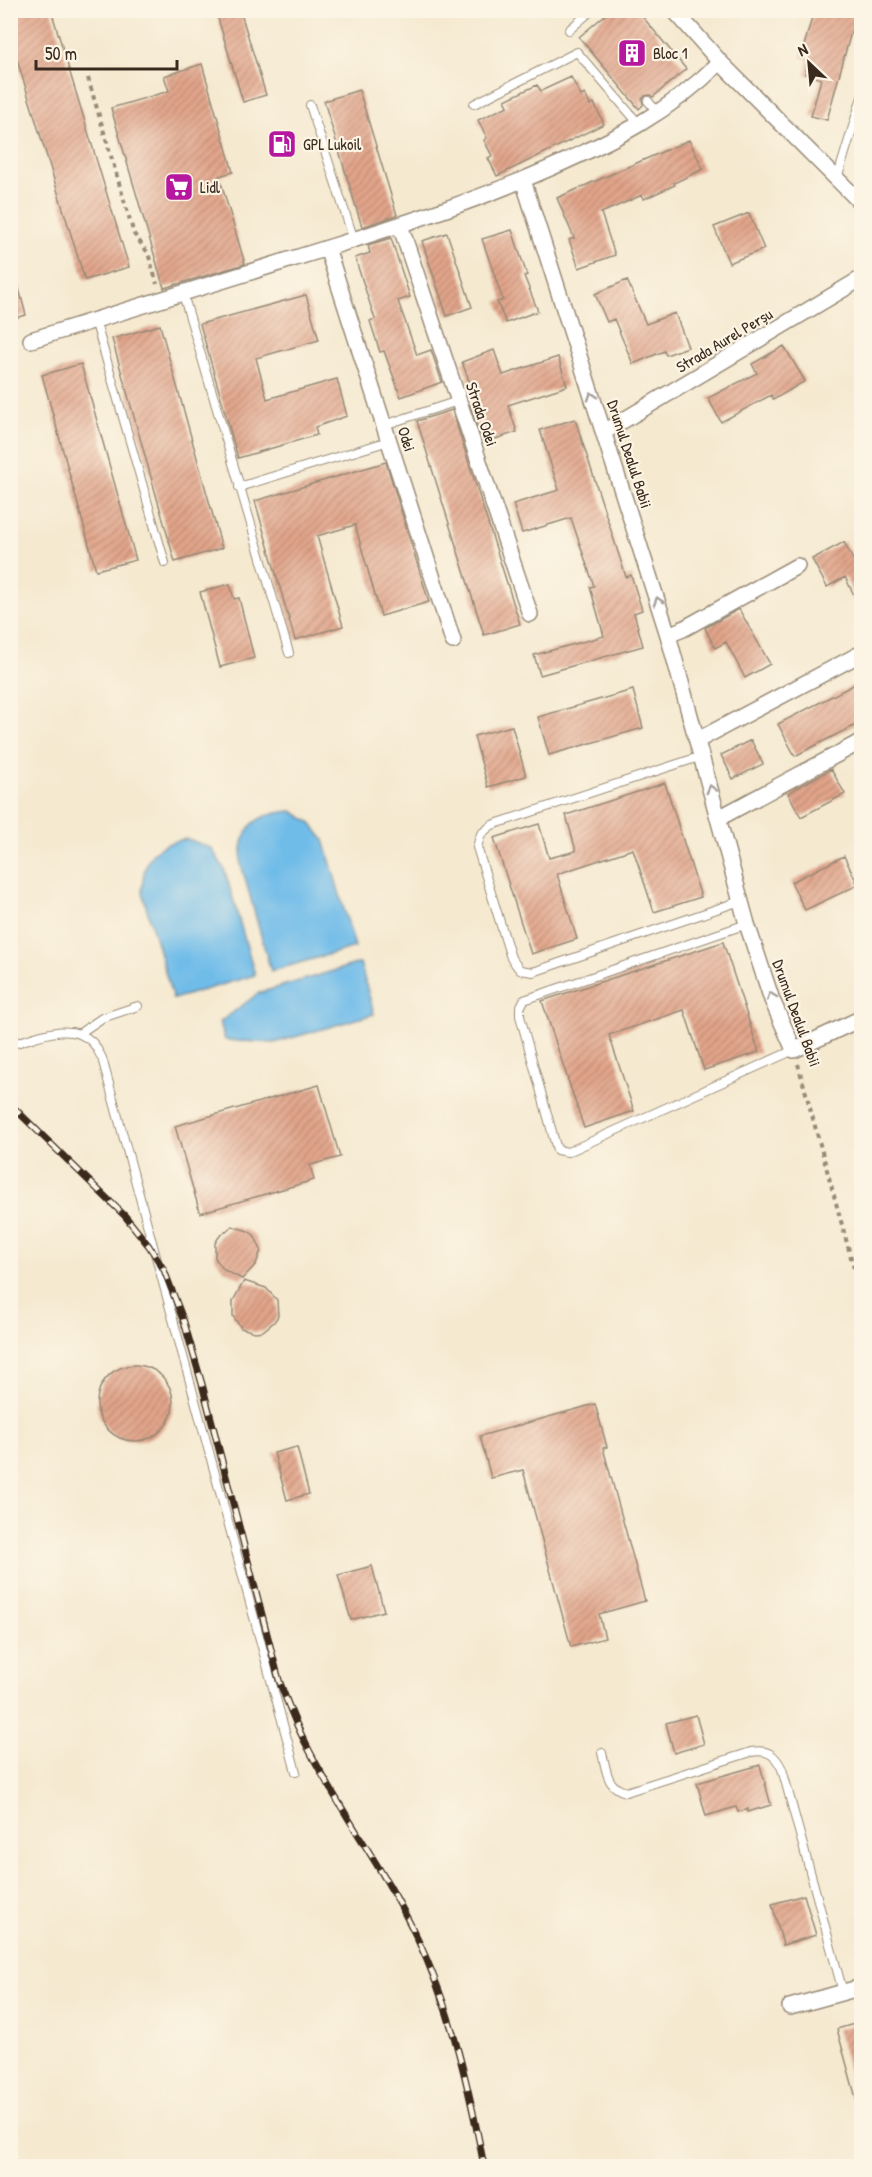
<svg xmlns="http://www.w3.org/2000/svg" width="872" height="2177" viewBox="0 0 872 2177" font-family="'Patrick Hand',sans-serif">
	<defs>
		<pattern id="building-hatch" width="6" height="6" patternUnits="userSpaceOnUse" patternTransform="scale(1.5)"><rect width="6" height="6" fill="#e2a58b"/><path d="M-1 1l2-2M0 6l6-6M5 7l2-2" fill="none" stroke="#b88771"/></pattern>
	</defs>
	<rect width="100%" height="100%" fill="#fcf5e5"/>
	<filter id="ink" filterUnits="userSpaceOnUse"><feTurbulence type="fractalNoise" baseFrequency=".0167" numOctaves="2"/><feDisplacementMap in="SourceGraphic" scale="12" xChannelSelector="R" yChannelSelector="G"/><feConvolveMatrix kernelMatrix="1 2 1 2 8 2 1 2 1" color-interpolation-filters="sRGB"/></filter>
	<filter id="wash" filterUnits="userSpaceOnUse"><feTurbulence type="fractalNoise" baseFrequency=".008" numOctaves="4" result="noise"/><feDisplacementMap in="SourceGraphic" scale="24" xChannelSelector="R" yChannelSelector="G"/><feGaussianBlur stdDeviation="1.35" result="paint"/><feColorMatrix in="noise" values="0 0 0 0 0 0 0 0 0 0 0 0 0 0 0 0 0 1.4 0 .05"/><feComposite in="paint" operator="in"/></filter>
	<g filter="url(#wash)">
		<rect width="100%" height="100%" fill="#f5e9d0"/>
		<path fill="#6fbce9" stroke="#557384" stroke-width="1.5" d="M 292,811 L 310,822 L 324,840 L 355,947 L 271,971 L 241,864 C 241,825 255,814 292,811 Z
			M 187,839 L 211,848 L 224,868 L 255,975 L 173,999 L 142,892 C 143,858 153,844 187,839 Z
			M 360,963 L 374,1014 L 274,1043 L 225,1040 L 220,1022 L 259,993 Z"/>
		<g id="blocks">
			<path fill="url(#building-hatch)" d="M 10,10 L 51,10 L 129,267 L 85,280 L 10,37 Z
				M 231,10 L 240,10 L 266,95 L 243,102 L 217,15 Z
				M 611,10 L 637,10 L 686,69 L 653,97 L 650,95 L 645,96 L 642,99 L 643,105 L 639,109 L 579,37 Z
				M 814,10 L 857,10 L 827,120 L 811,116 L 821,79 L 805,74 L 809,59 L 801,57 Z
				M 202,64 L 233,172 L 219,176 L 245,264 L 164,288 L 111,108 L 169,91 L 164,76 Z
				M 571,77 L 581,96 L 585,94 L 590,105 L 594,103 L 604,124 L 497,176 L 488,158 L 492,156 L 484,140 L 487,138 L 478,120 L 508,106 L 505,100 L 537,85 L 541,91 Z
				M 359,90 L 397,215 L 362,227 L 324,101 Z
				M 689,140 L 703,169 L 674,183 L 675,185 L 644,199 L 642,195 L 601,213 L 615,255 L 579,268 L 569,240 L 574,238 L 557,198 Z
				M 749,213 L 764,249 L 729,263 L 714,227 Z
				M 512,230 L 527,275 L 524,276 L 538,311 L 506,323 L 497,302 L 503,300 L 482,239 Z
				M 447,233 L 472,307 L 447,316 L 422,241 Z
				M 391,238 L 410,297 L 398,301 L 417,355 L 431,350 L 442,382 L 401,397 L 384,351 L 380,352 L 370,321 L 375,319 L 355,258 L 370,253 L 368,245 Z
				M 15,274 L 26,315 L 10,319 L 10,275 Z
				M 627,280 L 646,324 L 675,313 L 688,347 L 666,355 L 664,351 L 633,364 L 614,319 L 607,322 L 595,294 Z
				M 306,295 L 319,340 L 256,358 L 267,399 L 337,379 L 347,416 L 315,427 L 317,435 L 238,458 L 200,324 Z
				M 160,325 L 222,548 L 175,562 L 112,339 Z
				M 784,346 L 805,381 L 773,400 L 771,395 L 721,422 L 708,398 L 757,373 L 752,364 Z
				M 494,350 L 503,375 L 558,357 L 567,386 L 508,405 L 517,432 L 483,443 L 470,404 L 477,402 L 462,362 Z
				M 81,364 L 136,560 L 96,570 L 42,375 Z
				M 452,410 L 520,624 L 484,635 L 417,421 Z
				M 575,419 L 626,577 L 631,575 L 642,610 L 634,613 L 643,646 L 540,675 L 534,655 L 604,636 L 590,587 L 594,586 L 571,518 L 522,533 L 513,504 L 559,490 L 540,430 Z
				M 386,462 L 429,602 L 381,616 L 355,525 L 317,536 L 343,626 L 295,640 L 255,501 Z
				M 844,542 L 861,575 L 861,609 L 845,577 L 827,587 L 812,559 Z
				M 230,584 L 234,599 L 239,598 L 254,658 L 220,667 L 200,592 Z
				M 739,609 L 770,664 L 745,678 L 726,642 L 715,648 L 705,628 Z
				M 861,681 L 861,722 L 795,756 L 778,724 Z
				M 633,690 L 643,728 L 549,755 L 538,717 Z
				M 512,726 L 526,776 L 488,787 L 474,736 Z
				M 751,740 L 763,764 L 733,779 L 721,755 Z
				M 831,769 L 845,794 L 801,817 L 788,793 Z
				M 665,783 L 701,897 L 654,912 L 633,849 L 557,874 L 577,939 L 531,954 L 494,838 L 539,824 L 549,858 L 576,851 L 566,815 Z
				M 844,856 L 858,885 L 805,910 L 791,882 Z
				M 723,942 L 759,1052 L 704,1070 L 684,1010 L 609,1035 L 634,1111 L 584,1128 L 542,1001 Z
				M 319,1085 L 340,1157 L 310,1165 L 314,1180 L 200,1213 L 175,1126 Z
				M 232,1226 L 248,1231 L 254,1235 L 261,1250 L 256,1264 L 242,1279 L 224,1270 L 215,1258 L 215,1243 L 219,1237 Z
				M 244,1281 L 266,1288 L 277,1300 L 278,1316 L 274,1322 L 263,1331 L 255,1332 L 241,1328 L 233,1316 L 233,1301 Z
				M97 1403a38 38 0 1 1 76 0a38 38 0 1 1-76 0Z
				M 595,1404 L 607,1447 L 603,1448 L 645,1601 L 599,1614 L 605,1638 L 571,1647 L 523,1470 L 491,1478 L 480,1436 Z
				M 297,1447 L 309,1494 L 287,1500 L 274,1453 Z
				M 372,1566 L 384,1611 L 351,1620 L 338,1575 Z
				M 696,1715 L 704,1744 L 674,1753 L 666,1723 Z
				M 760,1765 L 771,1805 L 748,1812 L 748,1809 L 738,1812 L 736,1807 L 706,1816 L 697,1783 Z
				M 804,1895 L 816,1935 L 783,1945 L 772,1904 Z
				M 861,2022 L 861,2101 L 857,2102 L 837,2029 Z"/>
		</g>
	</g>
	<g filter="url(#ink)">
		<use href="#blocks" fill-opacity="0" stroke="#988a77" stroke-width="1.5"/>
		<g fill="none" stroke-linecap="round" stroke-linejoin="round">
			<g stroke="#988a77" stroke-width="10">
				<path id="lane" d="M 569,30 L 592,10
					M 648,101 L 658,113
					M 474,104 L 577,52 L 639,124
					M 310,105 L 354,240
					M 837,179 L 862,97
					M 183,294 L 289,653
					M 95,320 L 165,563
					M 384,425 L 458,401
					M 239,487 L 389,441
					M 702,756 L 492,825 L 481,834 L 477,847 L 511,958 L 520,970 L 533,972 L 740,901
					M 747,924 L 524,1000 L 520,1008 L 520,1016 L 557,1150 L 568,1152 L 794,1050
					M 80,1033 L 102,1018 L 138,1006
					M 10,1045 C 35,1038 70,1020 92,1042 C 96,1046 99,1053 102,1058 L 296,1772
					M 602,1753 C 607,1771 606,1787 626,1792 L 751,1752 C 767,1749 775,1754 782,1769 L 843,1992"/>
			</g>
			<g stroke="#988a77" stroke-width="18">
				<path id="street" d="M 674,10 L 720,62 L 862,204
					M 523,180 L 668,635 L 747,924 L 772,1000 L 794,1050 L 862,1018
					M 400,225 L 530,614
					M 327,248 L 453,641
					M 31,340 C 132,309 233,278 334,246 C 406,223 478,200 548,169 C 612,141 669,113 720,62
					M 604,432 L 862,278
					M 668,635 L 683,629 L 797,566
					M 698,740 L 862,653
					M 719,818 L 862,741
					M 790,2007 L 862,1987"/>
			</g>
			<path stroke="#988a77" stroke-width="4" stroke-dasharray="4.5 4.5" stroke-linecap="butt" d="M 88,78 L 134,234 L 148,253 L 157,284
				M 798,1064 L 862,1298"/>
			<use href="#lane" stroke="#fff" stroke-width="8"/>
			<use href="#street" stroke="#fff" stroke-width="15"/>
			<g stroke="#3b2a1e" stroke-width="7">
				<path id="rail" d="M 10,1104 L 125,1216 L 149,1246 L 164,1270 L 184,1322 L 202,1384 L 279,1680 C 287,1702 296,1725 307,1746 C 340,1812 385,1870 416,1936 C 451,2008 469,2088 484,2166"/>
			</g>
			<use href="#rail" stroke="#fcf5e5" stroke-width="4.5" stroke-dasharray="14" stroke-linecap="butt"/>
		</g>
		<defs><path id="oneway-chevron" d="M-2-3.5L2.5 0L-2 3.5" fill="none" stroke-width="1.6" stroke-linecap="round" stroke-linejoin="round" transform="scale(1.5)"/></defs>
		<g stroke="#a79f9a">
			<use href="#oneway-chevron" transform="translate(592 396) rotate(-108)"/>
			<use href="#oneway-chevron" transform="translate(658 601) rotate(-108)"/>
			<use href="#oneway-chevron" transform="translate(711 789) rotate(-105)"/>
			<use href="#oneway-chevron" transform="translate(771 996) rotate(-110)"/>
		</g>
	</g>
	<defs>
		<g id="building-square" transform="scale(1.5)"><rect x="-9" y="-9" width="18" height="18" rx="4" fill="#b5179e" stroke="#fcf5e5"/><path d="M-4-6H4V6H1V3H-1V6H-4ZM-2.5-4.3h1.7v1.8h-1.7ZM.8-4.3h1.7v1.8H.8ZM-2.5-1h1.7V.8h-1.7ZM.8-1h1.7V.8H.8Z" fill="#fff"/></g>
		<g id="fuel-square" transform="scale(1.5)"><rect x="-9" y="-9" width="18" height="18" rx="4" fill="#b5179e" stroke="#fcf5e5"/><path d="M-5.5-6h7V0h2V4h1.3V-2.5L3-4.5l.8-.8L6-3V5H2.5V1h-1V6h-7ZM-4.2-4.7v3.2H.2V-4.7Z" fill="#fff"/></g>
		<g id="supermarket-square" transform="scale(1.5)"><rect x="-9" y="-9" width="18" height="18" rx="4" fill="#b5179e" stroke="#fcf5e5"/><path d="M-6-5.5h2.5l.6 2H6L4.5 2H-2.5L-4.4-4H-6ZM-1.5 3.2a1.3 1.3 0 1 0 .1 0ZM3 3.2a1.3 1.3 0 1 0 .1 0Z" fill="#fff"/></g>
	</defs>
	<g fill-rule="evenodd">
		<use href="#building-square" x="632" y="53"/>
		<use href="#fuel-square" x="282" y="144"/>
		<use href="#supermarket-square" x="179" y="187"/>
	</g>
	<g text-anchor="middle" stroke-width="4.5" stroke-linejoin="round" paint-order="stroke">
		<g font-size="16" fill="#3b2a1e" stroke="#fcf5e5" text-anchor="start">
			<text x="653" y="59">Bloc 1</text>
			<text x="303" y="150">GPL Lukoil</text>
			<text x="200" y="193">Lidl</text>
		</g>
		<g font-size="16" fill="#3b2a1e" stroke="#fcf5e5">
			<text transform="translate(724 340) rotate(-31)" y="6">Strada Aurel Perșu</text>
			<text transform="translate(482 414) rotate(71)" y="6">Strada Odei</text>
			<text transform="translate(407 439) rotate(72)" y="6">Odei</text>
			<text transform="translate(630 454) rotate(72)" y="6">Drumul Dealul Babii</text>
			<text transform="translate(797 1013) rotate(70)" y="6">Drumul Dealul Babii</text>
		</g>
	</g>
	<rect width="872" height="2177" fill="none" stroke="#fcf5e5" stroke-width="36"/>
	<g transform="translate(809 63) rotate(334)" stroke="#fcf5e5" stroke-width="4.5" paint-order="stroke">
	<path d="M0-4.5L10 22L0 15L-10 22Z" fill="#3b2a1e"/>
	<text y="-9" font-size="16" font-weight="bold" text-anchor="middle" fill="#3b2a1e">N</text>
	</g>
	<path d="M36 60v9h141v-9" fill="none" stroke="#3b2a1e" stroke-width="3"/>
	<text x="45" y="60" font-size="18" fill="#3b2a1e" stroke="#fcf5e5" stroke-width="4.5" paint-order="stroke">50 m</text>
</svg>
